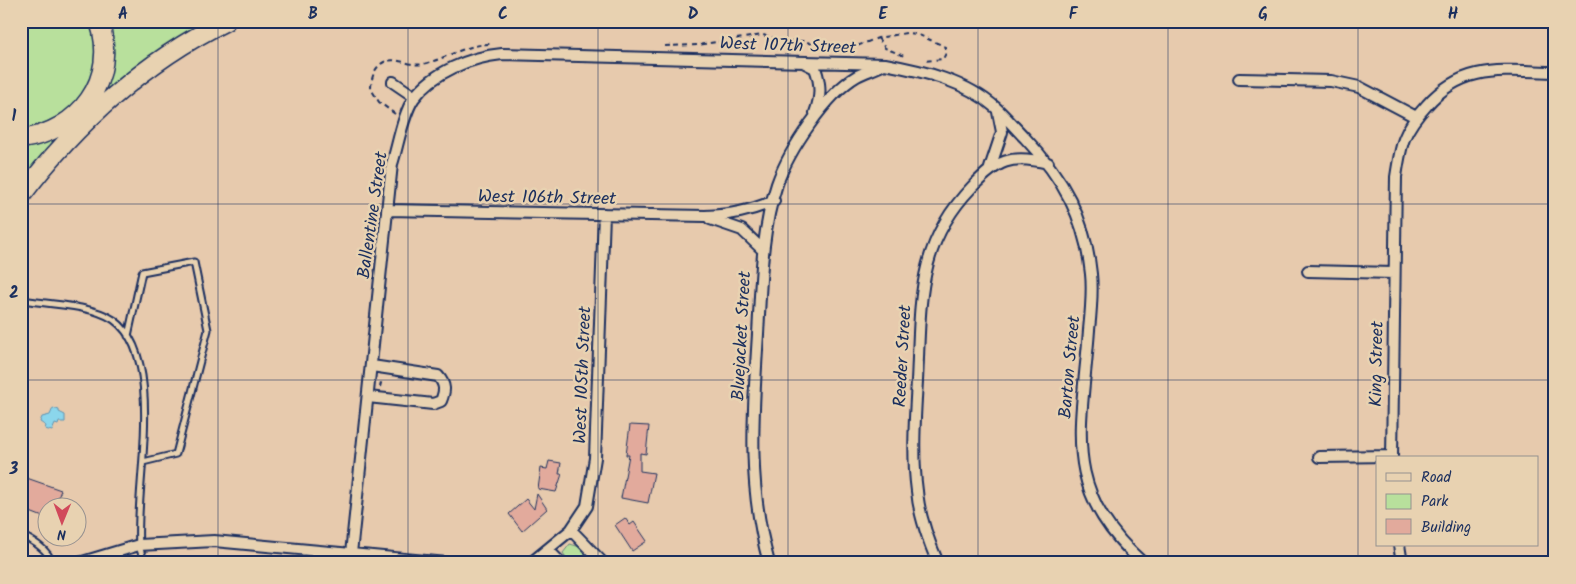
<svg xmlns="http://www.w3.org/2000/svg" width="1576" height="584" viewBox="0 0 1576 584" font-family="Kalam,sans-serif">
	<rect width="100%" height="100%" fill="#e7caad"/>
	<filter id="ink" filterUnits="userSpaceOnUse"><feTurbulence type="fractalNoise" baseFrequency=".02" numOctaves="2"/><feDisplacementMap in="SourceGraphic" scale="10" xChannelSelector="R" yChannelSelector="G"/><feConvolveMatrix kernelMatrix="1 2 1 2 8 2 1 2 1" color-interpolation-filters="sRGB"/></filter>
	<g filter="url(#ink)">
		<path fill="#b8e09c" stroke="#6a887d" d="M 21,21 L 89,21 C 95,34 95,46 94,60 C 90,103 59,120 21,130 Z
			M 108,21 L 210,21 L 155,53 L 98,99 L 111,47 Z
			M 62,134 L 21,186 L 21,145 Z
			M 570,544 L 580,547 L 594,563 L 570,563 L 563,553 Z"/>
		<path fill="#8bd6ec" stroke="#5e93b3" d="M 53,408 L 59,410 L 59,412 L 65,415 L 65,422 L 59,422 L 58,425 L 55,424 L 52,431 L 45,429 L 46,426 L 40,422 L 42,417 L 50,415 Z"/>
		<path fill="#e2aa9c" stroke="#1b2f5e" d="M 630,425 L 649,426 L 646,454 L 640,453 L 640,471 L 654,473 L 648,503 L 621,498 L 629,455 L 626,455 Z
			M 549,461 L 561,463 L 559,474 L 562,474 L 556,492 L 538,489 L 541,468 L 547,469 Z
			M 21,476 L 61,490 L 55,506 L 48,506 L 48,519 L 25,510 L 26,508 L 21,506 Z
			M 537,494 L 547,509 L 522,531 L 509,514 L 526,499 L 534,509 Z
			M 625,518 L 630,525 L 634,522 L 647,541 L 632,551 L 615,525 Z"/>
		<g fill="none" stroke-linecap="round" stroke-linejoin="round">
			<g stroke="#1b2f5e" stroke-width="9">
				<path id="service" d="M 21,300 C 48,304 92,305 114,320 C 167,358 134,487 139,545 C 140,551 143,557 145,563
					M 128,336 L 142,272 L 194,262 L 208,330 L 176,454 L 143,462
					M 21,535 C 33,541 48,549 52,563"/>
			</g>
			<g stroke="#1b2f5e" stroke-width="14">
				<path id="minor" d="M 805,63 L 815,68 C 821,84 821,97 815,113
					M 1239,79 L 1331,81 L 1359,87 L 1416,117
					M 393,82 L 415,97
					M 990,168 L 1002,132 L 998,112
					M 388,210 L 705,216 C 731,215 750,211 774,201
					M 710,219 L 742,230 L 762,249
					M 1308,271 L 1394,273
					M 368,397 L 433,404 L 441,401 C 445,391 446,385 438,376 L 372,366
					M 1319,457 L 1391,456
					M 1392,458 L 1396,177 C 1401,143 1403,131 1427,105 C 1464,63 1503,71 1555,72
					M 571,530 L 603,563
					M 1399,545 L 1402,563
					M 548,550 L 561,563
					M 79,563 L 139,545 L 214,541 L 447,563
					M 350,563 L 392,164 C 398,145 403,114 414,98 C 433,72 471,57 502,54 L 885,64 C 923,71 966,81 996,108 C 1006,117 1015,128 1025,138 C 1063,178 1085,217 1091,274 C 1093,292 1091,311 1089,330 C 1082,428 1059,488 1143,563
					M 526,563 L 532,562 L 571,530 L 587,506 L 595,458 L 604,214
					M 769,563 C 747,485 753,413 758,334 C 761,283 761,232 777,184 C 789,150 826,94 857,76 C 865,72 874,69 882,65
					M 938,563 C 928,540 919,515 917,491 C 912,454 915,417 917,381 C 921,305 915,246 972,187 C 998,160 1010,154 1048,163"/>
			</g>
			<g stroke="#1b2f5e" stroke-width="21">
				<path id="motorway" d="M 21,139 C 79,132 119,79 99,21
					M 21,196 C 75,124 145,61 226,21"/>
			</g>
			<path stroke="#1b2f5e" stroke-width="2" stroke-dasharray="5 4" stroke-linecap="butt" d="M 878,38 L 885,48 L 904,56
				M 665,46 L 697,45 L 763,35 L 784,41 L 805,41 L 829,51
				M 841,52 L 878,38 L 906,33 L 917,34 L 946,47 L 946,53 L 943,59 L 925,61
				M 395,114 L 379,102 L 371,89 C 371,79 374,67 384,62 C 397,56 409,67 423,64 C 446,59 466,44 491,44
				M 380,387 L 382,379"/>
			<use href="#service" stroke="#e8d2b1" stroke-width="5"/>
			<use href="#minor" stroke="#e8d2b1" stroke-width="10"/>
			<use href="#motorway" stroke="#e8d2b1" stroke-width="18"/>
		</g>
	</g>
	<path fill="none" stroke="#1b2f5e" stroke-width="1" stroke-opacity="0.55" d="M 218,21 L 218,563M 408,21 L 408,563M 598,21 L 598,563M 788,21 L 788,563M 978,21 L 978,563M 1168,21 L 1168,563M 1358,21 L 1358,563M 21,204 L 1555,204M 21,380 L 1555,380"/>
	<g text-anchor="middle" stroke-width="5" stroke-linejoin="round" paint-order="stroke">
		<g font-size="18" fill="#1b2f5e" stroke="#e8d2b1">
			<text transform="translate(788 45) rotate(2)" y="6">West 107th Street</text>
			<text transform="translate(547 197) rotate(1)" y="6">West 106th Street</text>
			<text transform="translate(372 215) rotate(-82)" y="6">Ballentine Street</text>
			<text transform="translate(741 336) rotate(-87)" y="6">Bluejacket Street</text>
			<text transform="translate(902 356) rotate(-87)" y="6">Reeder Street</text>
			<text transform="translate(1376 364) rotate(-89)" y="6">King Street</text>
			<text transform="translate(1069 367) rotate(-85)" y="6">Barton Street</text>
			<text transform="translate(582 375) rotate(-88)" y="6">West 105th Street</text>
		</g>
	</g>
	<rect width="1576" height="584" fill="none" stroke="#e8d2b1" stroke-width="55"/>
	<rect x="1376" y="456" width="162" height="90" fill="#e8d2b1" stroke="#969190"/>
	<rect x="1386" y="473" width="25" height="8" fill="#e8d2b1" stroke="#969190"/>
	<text x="1421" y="482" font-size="15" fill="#1b2f5e">Road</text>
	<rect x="1386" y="494" width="25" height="15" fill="#b8e09c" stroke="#969190"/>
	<text x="1421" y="506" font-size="15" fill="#1b2f5e">Park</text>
	<rect x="1386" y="519" width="25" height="15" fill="#e2aa9c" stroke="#969190"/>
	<text x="1421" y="532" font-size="15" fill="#1b2f5e">Building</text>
	<g transform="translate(62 522) rotate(181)"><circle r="24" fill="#e8d2b1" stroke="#969190"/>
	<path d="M0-4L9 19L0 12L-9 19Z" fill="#d1495b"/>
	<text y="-8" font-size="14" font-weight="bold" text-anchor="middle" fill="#1b2f5e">N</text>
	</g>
	<rect x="28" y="28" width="1520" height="528" fill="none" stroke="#1b2f5e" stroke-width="2"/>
	<g font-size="16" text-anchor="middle" font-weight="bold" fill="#1b2f5e">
		<text x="123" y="19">A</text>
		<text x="313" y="19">B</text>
		<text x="503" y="19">C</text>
		<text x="693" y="19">D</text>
		<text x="883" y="19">E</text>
		<text x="1073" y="19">F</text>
		<text x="1263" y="19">G</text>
		<text x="1453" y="19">H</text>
		<text x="14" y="121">1</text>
		<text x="14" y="298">2</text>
		<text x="14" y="474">3</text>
	</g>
</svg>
